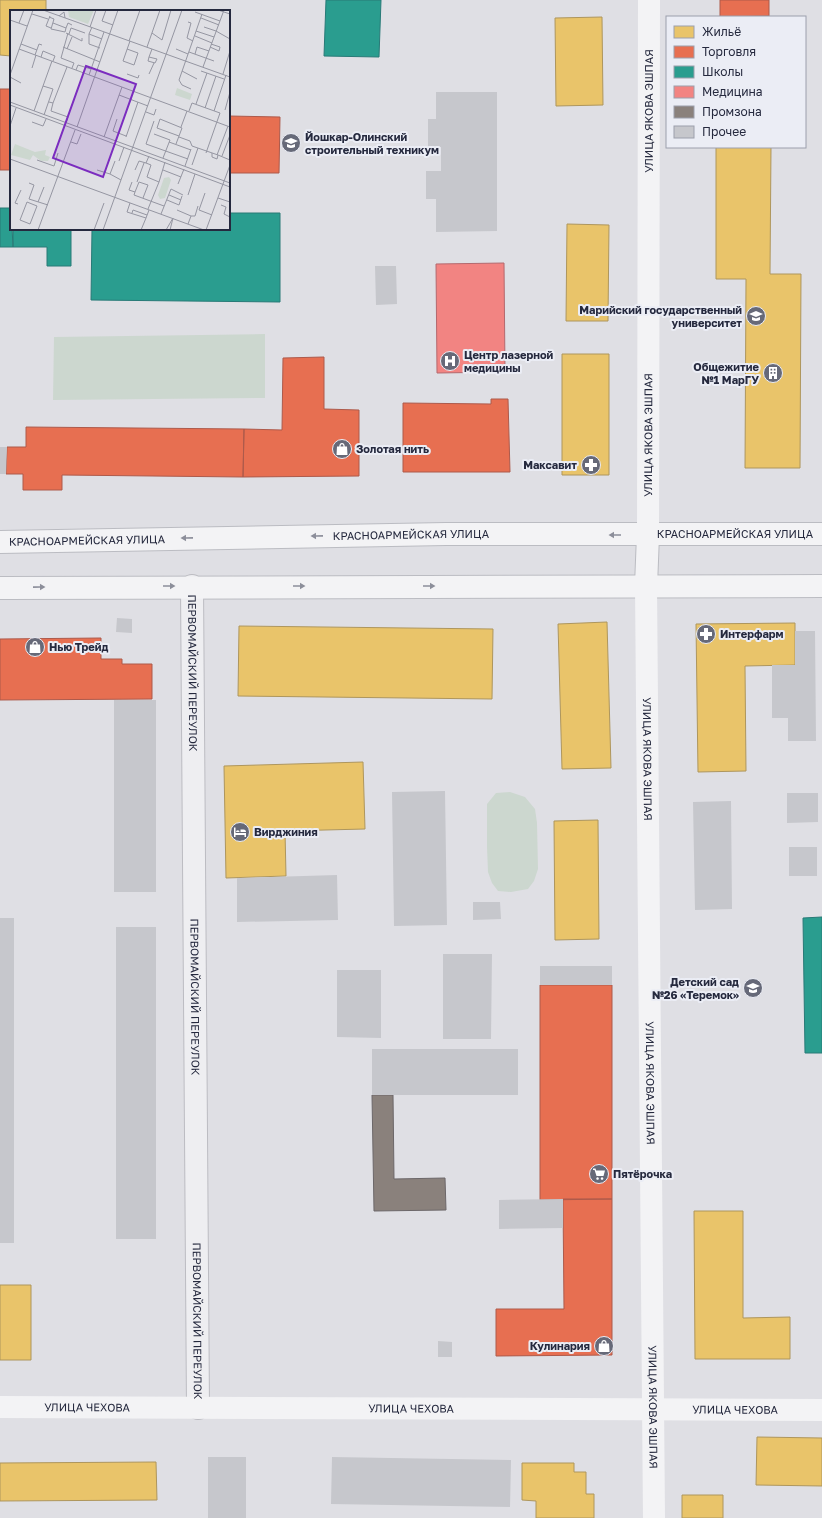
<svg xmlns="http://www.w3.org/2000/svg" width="822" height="1518" viewBox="0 0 822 1518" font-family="'Golos Text',sans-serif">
	<rect width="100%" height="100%" fill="#dfdfe4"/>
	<path fill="#ccd7cf" d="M 265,334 L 265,398 L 53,400 L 54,337 Z
		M 510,792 L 525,797 L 535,809 L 537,823 L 538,869 L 534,881 L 528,889 L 511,892 L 498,891 L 492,883 L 488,872 L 487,847 L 487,804 L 496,793 Z"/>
	<path fill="#e9c46a" stroke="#ae965d" d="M 0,0 L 46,0 L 46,11 L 11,11 L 11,56 L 0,55 Z
		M 602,17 L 603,105 L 556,106 L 555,18 Z
		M 716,147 L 771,147 L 770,274 L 801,274 L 800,468 L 745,468 L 746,279 L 716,279 Z
		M 567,224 L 609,225 L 608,321 L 566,321 Z
		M 562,354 L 609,354 L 609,475 L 562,475 Z
		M 607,622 L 611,768 L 562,769 L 558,624 Z
		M 795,623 L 795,665 L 745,666 L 746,771 L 698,772 L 696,624 Z
		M 239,626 L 493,629 L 492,699 L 238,696 Z
		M 363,762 L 365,829 L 285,831 L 286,876 L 226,878 L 224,766 Z
		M 598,820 L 599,939 L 555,940 L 554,821 Z
		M 694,1211 L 743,1211 L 743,1318 L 790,1317 L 790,1359 L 695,1359 Z
		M 0,1285 L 31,1285 L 31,1360 L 0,1360 Z
		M 757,1437 L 822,1438 L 822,1486 L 756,1485 Z
		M 156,1462 L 157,1500 L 0,1501 L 0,1463 Z
		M 522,1463 L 574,1463 L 574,1472 L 586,1472 L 586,1494 L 594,1494 L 594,1518 L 536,1518 L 536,1501 L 522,1500 Z
		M 682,1495 L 723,1495 L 723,1518 L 682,1518 Z"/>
	<path fill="#e76f51" stroke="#ad5a4b" d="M 720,0 L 769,0 L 769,16 L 720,17 Z
		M 0,89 L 11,89 L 11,170 L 0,170 Z
		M 229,116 L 280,117 L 279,173 L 229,173 Z
		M 324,357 L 324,409 L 359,410 L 359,476 L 243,477 L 244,429 L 282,430 L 283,358 Z
		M 491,399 L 508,399 L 510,472 L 403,472 L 403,403 L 491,404 Z
		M 26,427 L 244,429 L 243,477 L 62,475 L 62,490 L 23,490 L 23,474 L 6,474 L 7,447 L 26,447 Z
		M 101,638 L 101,659 L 122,659 L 122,664 L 152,664 L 152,699 L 0,700 L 0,639 Z
		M 540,985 L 612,985 L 612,1199 L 540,1200 Z
		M 563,1199 L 612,1199 L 612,1355 L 496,1356 L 496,1309 L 564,1309 Z"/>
	<path fill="#2a9d8f" stroke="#287a77" d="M 326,0 L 381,0 L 379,57 L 324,56 Z
		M 0,208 L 11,208 L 13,247 L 0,247 Z
		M 229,213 L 280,213 L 280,302 L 91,300 L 92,229 L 229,229 Z
		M 13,229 L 71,229 L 71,266 L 47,266 L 47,247 L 13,247 Z
		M 822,917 L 822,1053 L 805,1053 L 803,918 Z"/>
	<path fill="#f28482" stroke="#b4696e" d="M 504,263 L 505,372 L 437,373 L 436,264 Z"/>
	<path fill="#8a817c" stroke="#6c6769" d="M 372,1095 L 393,1095 L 394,1179 L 445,1178 L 446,1210 L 374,1211 Z"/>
	<path fill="#c6c7cc" d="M 436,92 L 497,92 L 497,231 L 436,232 L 436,199 L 426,199 L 426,171 L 441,171 L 441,147 L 428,147 L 428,119 L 436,119 Z
		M 375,266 L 396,266 L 397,304 L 376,305 Z
		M 0,447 L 7,447 L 6,474 L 0,474 Z
		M 117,618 L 132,619 L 132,633 L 116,632 Z
		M 795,631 L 815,631 L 816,741 L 788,741 L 788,718 L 772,718 L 772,665 L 795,665 Z
		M 114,700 L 156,700 L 156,892 L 114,892 Z
		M 445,791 L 447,925 L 394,926 L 392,792 Z
		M 787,793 L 818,793 L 818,822 L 787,823 Z
		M 731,801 L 732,909 L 695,910 L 693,802 Z
		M 789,847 L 817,847 L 817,876 L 789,876 Z
		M 337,875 L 338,920 L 237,922 L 237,878 Z
		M 473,902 L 500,902 L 501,919 L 473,920 Z
		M 0,918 L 14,918 L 14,1243 L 0,1243 Z
		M 116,927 L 156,927 L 156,1239 L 116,1239 Z
		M 443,954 L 492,954 L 491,1039 L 443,1039 Z
		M 540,966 L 612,966 L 612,985 L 540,985 Z
		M 337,970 L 381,970 L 381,1038 L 337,1037 Z
		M 372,1049 L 518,1049 L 518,1095 L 372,1095 Z
		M 563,1199 L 563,1228 L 499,1229 L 499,1200 Z
		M 438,1341 L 452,1342 L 452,1357 L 438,1357 Z
		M 208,1457 L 246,1457 L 246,1518 L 208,1518 Z
		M 332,1457 L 511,1460 L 510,1507 L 331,1504 Z"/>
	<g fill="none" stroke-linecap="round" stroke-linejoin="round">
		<g stroke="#bcbcc2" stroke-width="24">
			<g id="street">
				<path id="s1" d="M 192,586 L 198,1408"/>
			</g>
		</g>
		<g stroke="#bbbcc2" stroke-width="24">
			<g id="primary">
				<path id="s5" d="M 0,542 L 446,534 L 822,534"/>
				<path d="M 646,586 L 648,535"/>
				<path d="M 0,588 L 822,586"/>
			</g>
		</g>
		<use href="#street" stroke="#eeeef1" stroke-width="22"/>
		<g stroke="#f3f3f5" stroke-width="22">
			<path id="s2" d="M 648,535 L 649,0"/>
			<path id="s3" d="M 646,586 L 654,1518"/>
			<path id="s4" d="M 0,1407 L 822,1410"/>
		</g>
		<use href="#primary" stroke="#f3f3f5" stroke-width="22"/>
	</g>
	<defs><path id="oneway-solid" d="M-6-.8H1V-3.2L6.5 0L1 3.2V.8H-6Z"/></defs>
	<g fill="#8c8e9a">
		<use href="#oneway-solid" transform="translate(615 535) rotate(-180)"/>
		<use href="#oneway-solid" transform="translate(317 536) rotate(179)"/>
		<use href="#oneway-solid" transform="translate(187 538) rotate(179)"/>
		<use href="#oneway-solid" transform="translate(169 586)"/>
		<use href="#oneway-solid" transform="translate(299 586)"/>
		<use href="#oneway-solid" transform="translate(429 586)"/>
		<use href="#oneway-solid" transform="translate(39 587) rotate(-1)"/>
	</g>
	<defs>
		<g id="university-disc" transform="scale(1)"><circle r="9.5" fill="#666978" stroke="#ebedf5"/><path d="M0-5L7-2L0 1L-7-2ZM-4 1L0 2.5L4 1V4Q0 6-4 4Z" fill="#fff"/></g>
		<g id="hospital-disc" transform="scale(1)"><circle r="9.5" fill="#666978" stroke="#ebedf5"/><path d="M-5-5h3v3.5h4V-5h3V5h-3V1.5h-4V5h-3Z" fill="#fff"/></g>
		<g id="building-disc" transform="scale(1)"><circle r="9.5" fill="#666978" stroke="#ebedf5"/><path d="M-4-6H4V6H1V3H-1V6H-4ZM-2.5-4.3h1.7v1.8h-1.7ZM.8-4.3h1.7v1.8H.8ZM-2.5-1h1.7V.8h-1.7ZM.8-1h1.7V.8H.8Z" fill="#fff"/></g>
		<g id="shop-disc" transform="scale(1)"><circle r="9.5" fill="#666978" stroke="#ebedf5"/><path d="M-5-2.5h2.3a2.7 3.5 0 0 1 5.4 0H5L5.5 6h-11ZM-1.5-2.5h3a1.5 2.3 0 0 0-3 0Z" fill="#fff"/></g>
		<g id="pharmacy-disc" transform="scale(1)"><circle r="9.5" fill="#666978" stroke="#ebedf5"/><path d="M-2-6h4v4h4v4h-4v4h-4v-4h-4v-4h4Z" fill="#fff"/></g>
		<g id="hotel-disc" transform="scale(1)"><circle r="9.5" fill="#666978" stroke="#ebedf5"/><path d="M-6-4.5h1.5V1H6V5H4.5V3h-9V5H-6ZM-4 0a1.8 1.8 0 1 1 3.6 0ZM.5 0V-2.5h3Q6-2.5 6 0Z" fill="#fff"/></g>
		<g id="school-disc" transform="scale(1)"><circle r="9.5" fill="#666978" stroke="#ebedf5"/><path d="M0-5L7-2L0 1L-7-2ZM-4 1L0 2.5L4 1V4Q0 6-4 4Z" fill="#fff"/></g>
		<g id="supermarket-disc" transform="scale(1)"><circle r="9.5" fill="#666978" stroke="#ebedf5"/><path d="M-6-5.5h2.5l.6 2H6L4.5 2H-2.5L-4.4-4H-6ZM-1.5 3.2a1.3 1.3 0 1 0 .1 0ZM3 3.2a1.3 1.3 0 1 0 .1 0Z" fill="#fff"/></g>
	</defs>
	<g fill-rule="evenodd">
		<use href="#university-disc" x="291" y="143"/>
		<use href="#university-disc" x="756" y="316"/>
		<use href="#hospital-disc" x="450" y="361"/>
		<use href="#building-disc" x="773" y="373"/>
		<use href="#shop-disc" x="342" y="449"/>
		<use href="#pharmacy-disc" x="591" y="465"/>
		<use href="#pharmacy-disc" x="706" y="634"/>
		<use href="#shop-disc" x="35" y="647"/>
		<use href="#hotel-disc" x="240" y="832"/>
		<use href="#school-disc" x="753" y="988"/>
		<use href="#supermarket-disc" x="599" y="1174"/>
		<use href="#shop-disc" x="604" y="1346"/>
	</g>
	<g text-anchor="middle" stroke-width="4" stroke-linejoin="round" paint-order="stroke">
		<g font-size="11" fill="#25293e" stroke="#ebedf5">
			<text dy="4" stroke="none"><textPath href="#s2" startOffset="424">УЛИЦА ЯКОВА ЭШПАЯ</textPath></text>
			<text dy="4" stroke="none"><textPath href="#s2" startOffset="100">УЛИЦА ЯКОВА ЭШПАЯ</textPath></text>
			<text dy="4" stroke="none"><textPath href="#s5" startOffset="735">КРАСНОАРМЕЙСКАЯ УЛИЦА</textPath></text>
			<text dy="4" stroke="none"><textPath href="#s5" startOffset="411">КРАСНОАРМЕЙСКАЯ УЛИЦА</textPath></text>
			<text dy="4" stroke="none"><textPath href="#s5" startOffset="87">КРАСНОАРМЕЙСКАЯ УЛИЦА</textPath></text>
			<text dy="4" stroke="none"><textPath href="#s1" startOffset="87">ПЕРВОМАЙСКИЙ ПЕРЕУЛОК</textPath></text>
			<text dy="4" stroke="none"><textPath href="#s3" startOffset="173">УЛИЦА ЯКОВА ЭШПАЯ</textPath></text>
			<text dy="4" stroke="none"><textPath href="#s1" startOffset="411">ПЕРВОМАЙСКИЙ ПЕРЕУЛОК</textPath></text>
			<text dy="4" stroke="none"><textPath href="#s3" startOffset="497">УЛИЦА ЯКОВА ЭШПАЯ</textPath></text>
			<text dy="4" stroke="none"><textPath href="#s1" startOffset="735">ПЕРВОМАЙСКИЙ ПЕРЕУЛОК</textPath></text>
			<text dy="4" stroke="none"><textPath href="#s4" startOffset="87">УЛИЦА ЧЕХОВА</textPath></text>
			<text dy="4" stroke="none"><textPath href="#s3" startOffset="821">УЛИЦА ЯКОВА ЭШПАЯ</textPath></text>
			<text dy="4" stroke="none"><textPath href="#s4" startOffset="411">УЛИЦА ЧЕХОВА</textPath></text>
			<text dy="4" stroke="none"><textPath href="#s4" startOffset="735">УЛИЦА ЧЕХОВА</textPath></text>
		</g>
		<g font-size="11" font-weight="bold" fill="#25293e" stroke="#ebedf5" text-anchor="start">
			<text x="305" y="141">Йошкар-Олинский<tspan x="305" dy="13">строительный техникум</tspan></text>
			<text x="742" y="314" text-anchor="end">Марийский государственный<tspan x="742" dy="13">университет</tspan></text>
			<text x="464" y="359">Центр лазерной<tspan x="464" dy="13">медицины</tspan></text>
			<text x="759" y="371" text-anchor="end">Общежитие<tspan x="759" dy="13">№1 МарГУ</tspan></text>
			<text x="356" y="453">Золотая нить</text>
			<text x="577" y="469" text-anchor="end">Максавит</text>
			<text x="720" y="638">Интерфарм</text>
			<text x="49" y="651">Нью Трейд</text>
			<text x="254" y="836">Вирджиния</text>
			<text x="739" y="986" text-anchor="end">Детский сад<tspan x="739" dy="13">№26 «Теремок»</tspan></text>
			<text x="613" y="1178">Пятёрочка</text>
			<text x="590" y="1350" text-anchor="end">Кулинария</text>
		</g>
	</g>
	<g transform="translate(10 10)">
		<rect width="220" height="220" fill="#dfdfe4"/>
		<path d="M 58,0 L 84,0 L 78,14 L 59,7 ZM 167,78 L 182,84 L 180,90 L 165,85 ZM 5,134 L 25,142 L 36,140 L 35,145 L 40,147 L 38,151 L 31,151 L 23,145 L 20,150 L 1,145 ZM 159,167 L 161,170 L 155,188 L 150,189 L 148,185 L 154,168 Z" fill="#ccd7cf"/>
		<path fill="none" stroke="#9596a2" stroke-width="1" d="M 33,0 L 220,67M 96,0 L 92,11 L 103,15M 208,0 L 220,4M 185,2 L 210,11M 22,4 L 38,9M 40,6 L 36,16 L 41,18M 49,6 L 54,2 L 55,8M 39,7 L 44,9 L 41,19 L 55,22 L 56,18M 191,8 L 209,15M 0,10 L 17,16M 178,12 L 181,13 L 177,28 L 183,31M 9,13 L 14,0M 43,13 L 56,18 L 58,13 L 62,15M 80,17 L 86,0M 82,17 L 79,24 L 92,29M 194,17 L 206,21M 186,21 L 204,27M 206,21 L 220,29M 56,23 L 72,31 L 72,28M 58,23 L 51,48 L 64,53 L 62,58M 142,23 L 152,30 L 161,0M 59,24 L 61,18 L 75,23M 79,24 L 79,34 L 90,38M 185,26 L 202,33M 119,31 L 130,0M 11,34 L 27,40M 53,37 L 90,52M 137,37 L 150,0M 200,37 L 209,41 L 210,37 L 201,34M 9,39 L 220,117M 57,39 L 62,27M 117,39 L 128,43 L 124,55 L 113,51 L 120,31M 166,39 L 178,44M 179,42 L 204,51M 185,44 L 187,37 L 199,41M 25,45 L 29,34 L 32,35M 31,47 L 33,41 L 45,46 L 43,51M 139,47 L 138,51 L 145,53 L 147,49 L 139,47 L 142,39M 193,57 L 214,0M 22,58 L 26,45M 66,60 L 68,55 L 81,59M 172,61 L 187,69M 191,61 L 214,69M 117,64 L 128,68 L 129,65M 139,64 L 144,53M 213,64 L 220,41M 0,65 L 23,0M 79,65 L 94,22M 0,67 L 11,73M 33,76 L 43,79 L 34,105M 181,79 L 172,75 L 169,70 L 192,4M 109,85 L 138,96M 0,92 L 220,173M 39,92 L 43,93 L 57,57M 43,93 L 41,101 L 58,107 L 56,113M 186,94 L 197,63M 0,95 L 220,177M 195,98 L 206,66M 215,100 L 220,82M 24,101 L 42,51M 179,101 L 182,93 L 210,103 L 196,143M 204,101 L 216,65M 136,102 L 144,105 L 146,99M 107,109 L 103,121 L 116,126M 144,111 L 136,134 L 178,149M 22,112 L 33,116 L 36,109M 0,116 L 6,98M 67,117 L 108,0M 171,117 L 177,101M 144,124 L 160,130 L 153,148M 94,127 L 112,77M 116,127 L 128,92M 169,127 L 180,131 L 182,136 L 208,145M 61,132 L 67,134 L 71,124M 159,132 L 181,140M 166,134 L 172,118 L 150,109 L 147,118 L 169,126M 202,143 L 202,147 L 207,149 L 208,145 L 220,150M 207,145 L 218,116M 212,146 L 220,125M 0,149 L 194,220M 27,150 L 44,156 L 48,143M 105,151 L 100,164 L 111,170M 109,151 L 114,137M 136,153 L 141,155 L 137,167 L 149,172 L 155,152M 182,155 L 188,138M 175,156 L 181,139M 87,160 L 100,164M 125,160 L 129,151 L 136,153 L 139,146M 153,160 L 171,167M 122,172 L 119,180 L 125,182 L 124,185 L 154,196M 127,172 L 134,153M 19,173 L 24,175 L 19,189 L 38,195M 168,174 L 174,159M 125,182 L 129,172 L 138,175 L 133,188M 195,183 L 189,200 L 202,205M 159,185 L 171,190M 178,185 L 185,164M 208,188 L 220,192M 157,190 L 169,195 L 172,186M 17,192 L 27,196 L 20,214 L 10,210 ZM 28,192 L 34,177M 120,193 L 117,202 L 136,208 L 139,200M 8,194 L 5,193 L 11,180M 211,195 L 216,197 L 214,204 L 220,207M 138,199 L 149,172M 167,200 L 181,206 L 178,214M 122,203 L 123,200 L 137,205M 151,204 L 161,179 L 173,185M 181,206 L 185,206 L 188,196M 28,220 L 65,120M 84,220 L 94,193M 93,220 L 172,0M 131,220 L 136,208M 156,220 L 163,208M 160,220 L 163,208M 196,220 L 220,155"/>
		<path fill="#7b2cbf" fill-opacity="0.15" stroke="#7b2cbf" stroke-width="2" d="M 76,56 L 126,74 L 93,167 L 43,148 Z"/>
		<rect width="220" height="220" fill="none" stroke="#25293e" stroke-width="2"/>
	</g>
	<rect x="666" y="16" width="140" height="132" fill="#ebedf5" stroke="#9c9fac"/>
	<rect x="674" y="26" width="20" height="12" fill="#e9c46a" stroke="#9c9fac"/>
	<text x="702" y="36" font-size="12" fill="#25293e">Жильё</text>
	<rect x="674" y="46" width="20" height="12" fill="#e76f51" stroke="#9c9fac"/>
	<text x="702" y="56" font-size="12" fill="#25293e">Торговля</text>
	<rect x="674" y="66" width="20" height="12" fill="#2a9d8f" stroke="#9c9fac"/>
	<text x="702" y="76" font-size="12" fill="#25293e">Школы</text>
	<rect x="674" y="86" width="20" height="12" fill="#f28482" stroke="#9c9fac"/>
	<text x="702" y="96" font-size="12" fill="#25293e">Медицина</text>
	<rect x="674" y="106" width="20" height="12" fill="#8a817c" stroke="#9c9fac"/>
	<text x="702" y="116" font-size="12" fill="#25293e">Промзона</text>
	<rect x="674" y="126" width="20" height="12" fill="#c6c7cc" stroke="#9c9fac"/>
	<text x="702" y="136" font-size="12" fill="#25293e">Прочее</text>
</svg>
